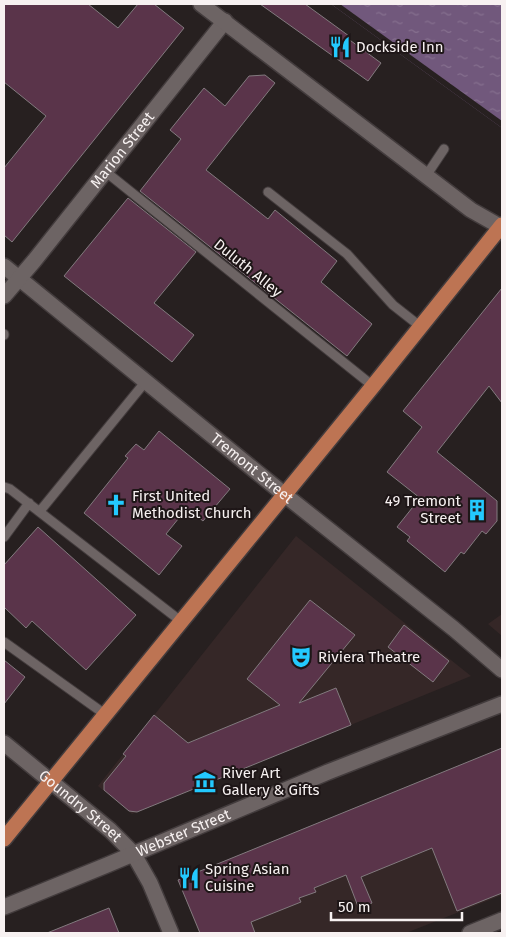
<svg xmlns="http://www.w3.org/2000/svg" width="506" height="937" viewBox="0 0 506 937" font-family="'Fira Sans',sans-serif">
	<defs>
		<pattern id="water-ripples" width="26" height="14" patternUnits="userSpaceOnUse" patternTransform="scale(1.25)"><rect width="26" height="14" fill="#71587c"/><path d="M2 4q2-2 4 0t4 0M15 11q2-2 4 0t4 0" fill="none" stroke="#86708f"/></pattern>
	</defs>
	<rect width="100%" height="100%" fill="#272020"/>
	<path fill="#352727" d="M 296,536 L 471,676 L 132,814 L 98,786 Z
		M 502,614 L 502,636 L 488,624 Z
		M 502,748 L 502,895 L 406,933 L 199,933 L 178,880 Z"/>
	<path fill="url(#water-ripples)" d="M 331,4 L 502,4 L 502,128 Z"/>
	<path fill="#272020" d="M 331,4 L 340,4 L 502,121 L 502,128 Z"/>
	<path fill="#5a344a" stroke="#827a7e" d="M 4,4 L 88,4 L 118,28 L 138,4 L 154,4 L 184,28 L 12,242 L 4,235 L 4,168 L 46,116 L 4,82 Z
		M 260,4 L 305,4 L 349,36 L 347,38 L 381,63 L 368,81 Z
		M 265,75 L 275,83 L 206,170 L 268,219 L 275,210 L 337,261 L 321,282 L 372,324 L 347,356 L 140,191 L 181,139 L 170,130 L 204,88 L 225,106 L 249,76 Z
		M 128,198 L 196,252 L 154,303 L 194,335 L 172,362 L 64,276 Z
		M 502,288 L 502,403 L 489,386 L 437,452 L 497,501 L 497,521 L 486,534 L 482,531 L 464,554 L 461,552 L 445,572 L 407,541 L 410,537 L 397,527 L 420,498 L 387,472 L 422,427 L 403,411 Z
		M 159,431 L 230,489 L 203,521 L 187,508 L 166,534 L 182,546 L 159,575 L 84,513 L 128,458 L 125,456 L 136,444 L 144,450 Z
		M 38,527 L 136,615 L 86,670 L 32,621 L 26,628 L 4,607 L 4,565 Z
		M 310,600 L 355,635 L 299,703 L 336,688 L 351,725 L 137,812 L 129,811 L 104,790 L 104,783 L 126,756 L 123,754 L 154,715 L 188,743 L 280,705 L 247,679 Z
		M 404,625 L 449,661 L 433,682 L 388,647 Z
		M 4,660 L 25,677 L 4,704 Z
		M 502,748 L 502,893 L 457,911 L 432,848 L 361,877 L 372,903 L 359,909 L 346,875 L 314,888 L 316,892 L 299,898 L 301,902 L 251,922 L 255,933 L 200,933 L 178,880 Z
		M 109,908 L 119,933 L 47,933 Z"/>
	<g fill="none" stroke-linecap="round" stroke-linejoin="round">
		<g stroke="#433c3d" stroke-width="11">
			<path id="lane" d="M 106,172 L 373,386
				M 426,176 L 444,149
				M 268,192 L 347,254 L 393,305 L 421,327
				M 4,334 L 4,335
				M 4,487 L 10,489 L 182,622
				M 40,511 L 146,381
				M 4,537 L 29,503
				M 4,642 L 106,715"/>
		</g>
		<g stroke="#433c3d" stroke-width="18">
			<g id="street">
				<path id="s1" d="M 4,266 L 285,495 L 454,629 L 502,670"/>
				<path id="s2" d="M 4,296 L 34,261 L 225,21"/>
				<path d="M 470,933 L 502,920"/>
			</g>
		</g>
		<g stroke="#433c3d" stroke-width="18">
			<g id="secondary">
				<path d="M 201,4 L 471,210 L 501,227"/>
				<path id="s3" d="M 4,743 L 110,830 L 133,853 L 150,883 L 171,933"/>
				<path id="s4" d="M 4,907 L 107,865 L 328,772 L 502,704"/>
			</g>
		</g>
		<g stroke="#433c3d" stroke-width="18">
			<path id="primary" d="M 4,839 L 373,386 L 502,225"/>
		</g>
		<use href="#lane" stroke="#6d6464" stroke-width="9"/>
		<use href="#street" stroke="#6d6464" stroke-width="15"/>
		<use href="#secondary" stroke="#6d6464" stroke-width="15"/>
		<use href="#primary" stroke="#bd7453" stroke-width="15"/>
	</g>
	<defs>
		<g id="restaurant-bare" transform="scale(1.725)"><path d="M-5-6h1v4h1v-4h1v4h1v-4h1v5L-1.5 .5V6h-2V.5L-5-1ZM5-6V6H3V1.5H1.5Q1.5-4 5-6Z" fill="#23c9fe" stroke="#1e1617" stroke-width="2.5" paint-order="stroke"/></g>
		<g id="church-bare" transform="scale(1.725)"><path d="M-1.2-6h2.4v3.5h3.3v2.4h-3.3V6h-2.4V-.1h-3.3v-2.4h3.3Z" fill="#23c9fe" stroke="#1e1617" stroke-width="2.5" paint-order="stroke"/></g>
		<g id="building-bare" transform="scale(1.725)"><path d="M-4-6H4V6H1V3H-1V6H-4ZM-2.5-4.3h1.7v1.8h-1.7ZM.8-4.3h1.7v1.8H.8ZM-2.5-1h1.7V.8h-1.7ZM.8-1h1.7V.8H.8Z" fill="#23c9fe" stroke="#1e1617" stroke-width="2.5" paint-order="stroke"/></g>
		<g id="theatre-bare" transform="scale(1.725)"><path d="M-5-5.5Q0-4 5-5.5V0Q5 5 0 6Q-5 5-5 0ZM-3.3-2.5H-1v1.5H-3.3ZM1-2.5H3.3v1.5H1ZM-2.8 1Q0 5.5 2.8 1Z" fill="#23c9fe" stroke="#1e1617" stroke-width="2.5" paint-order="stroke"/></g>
		<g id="museum-bare" transform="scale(1.725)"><path d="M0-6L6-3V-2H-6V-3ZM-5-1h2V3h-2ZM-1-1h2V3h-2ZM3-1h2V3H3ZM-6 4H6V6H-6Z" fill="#23c9fe" stroke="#1e1617" stroke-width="2.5" paint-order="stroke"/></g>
	</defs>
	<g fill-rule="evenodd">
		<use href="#restaurant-bare" x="340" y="47"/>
		<use href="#church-bare" x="116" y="505"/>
		<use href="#building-bare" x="477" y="510"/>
		<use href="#theatre-bare" x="301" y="657"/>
		<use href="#museum-bare" x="205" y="782"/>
		<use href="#restaurant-bare" x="189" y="878"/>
	</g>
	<g text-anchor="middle" stroke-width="4" stroke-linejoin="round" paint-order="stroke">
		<g font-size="15" fill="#f7f1f1" stroke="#1e1617" text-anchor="start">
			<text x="356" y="52">Dockside Inn</text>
			<text x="132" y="501">First United<tspan x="132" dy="17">Methodist Church</tspan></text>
			<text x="461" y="506" text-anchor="end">49 Tremont<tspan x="461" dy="17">Street</tspan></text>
			<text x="318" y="662">Riviera Theatre</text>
			<text x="222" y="778">River Art<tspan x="222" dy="17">Gallery &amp; Gifts</tspan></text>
			<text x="205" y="874">Spring Asian<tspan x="205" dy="17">Cuisine</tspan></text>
		</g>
		<g font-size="15" fill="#f7f1f1" stroke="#1e1617">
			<text dy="5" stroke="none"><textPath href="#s2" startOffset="188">Marion Street</textPath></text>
			<text transform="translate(248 268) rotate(39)" y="5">Duluth Alley</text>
			<text dy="5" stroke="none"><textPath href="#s1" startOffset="320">Tremont Street</textPath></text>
			<text dy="5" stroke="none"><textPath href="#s3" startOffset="99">Goundry Street</textPath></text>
			<text dy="5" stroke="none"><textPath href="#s4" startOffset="194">Webster Street</textPath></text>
		</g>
	</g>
	<rect width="506" height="937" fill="none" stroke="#f7f1f1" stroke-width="10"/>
	<path d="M331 912v8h131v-8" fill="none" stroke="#f7f1f1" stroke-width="2.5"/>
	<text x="338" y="912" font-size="15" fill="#f7f1f1" stroke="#1e1617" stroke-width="4" paint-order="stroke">50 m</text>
</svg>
